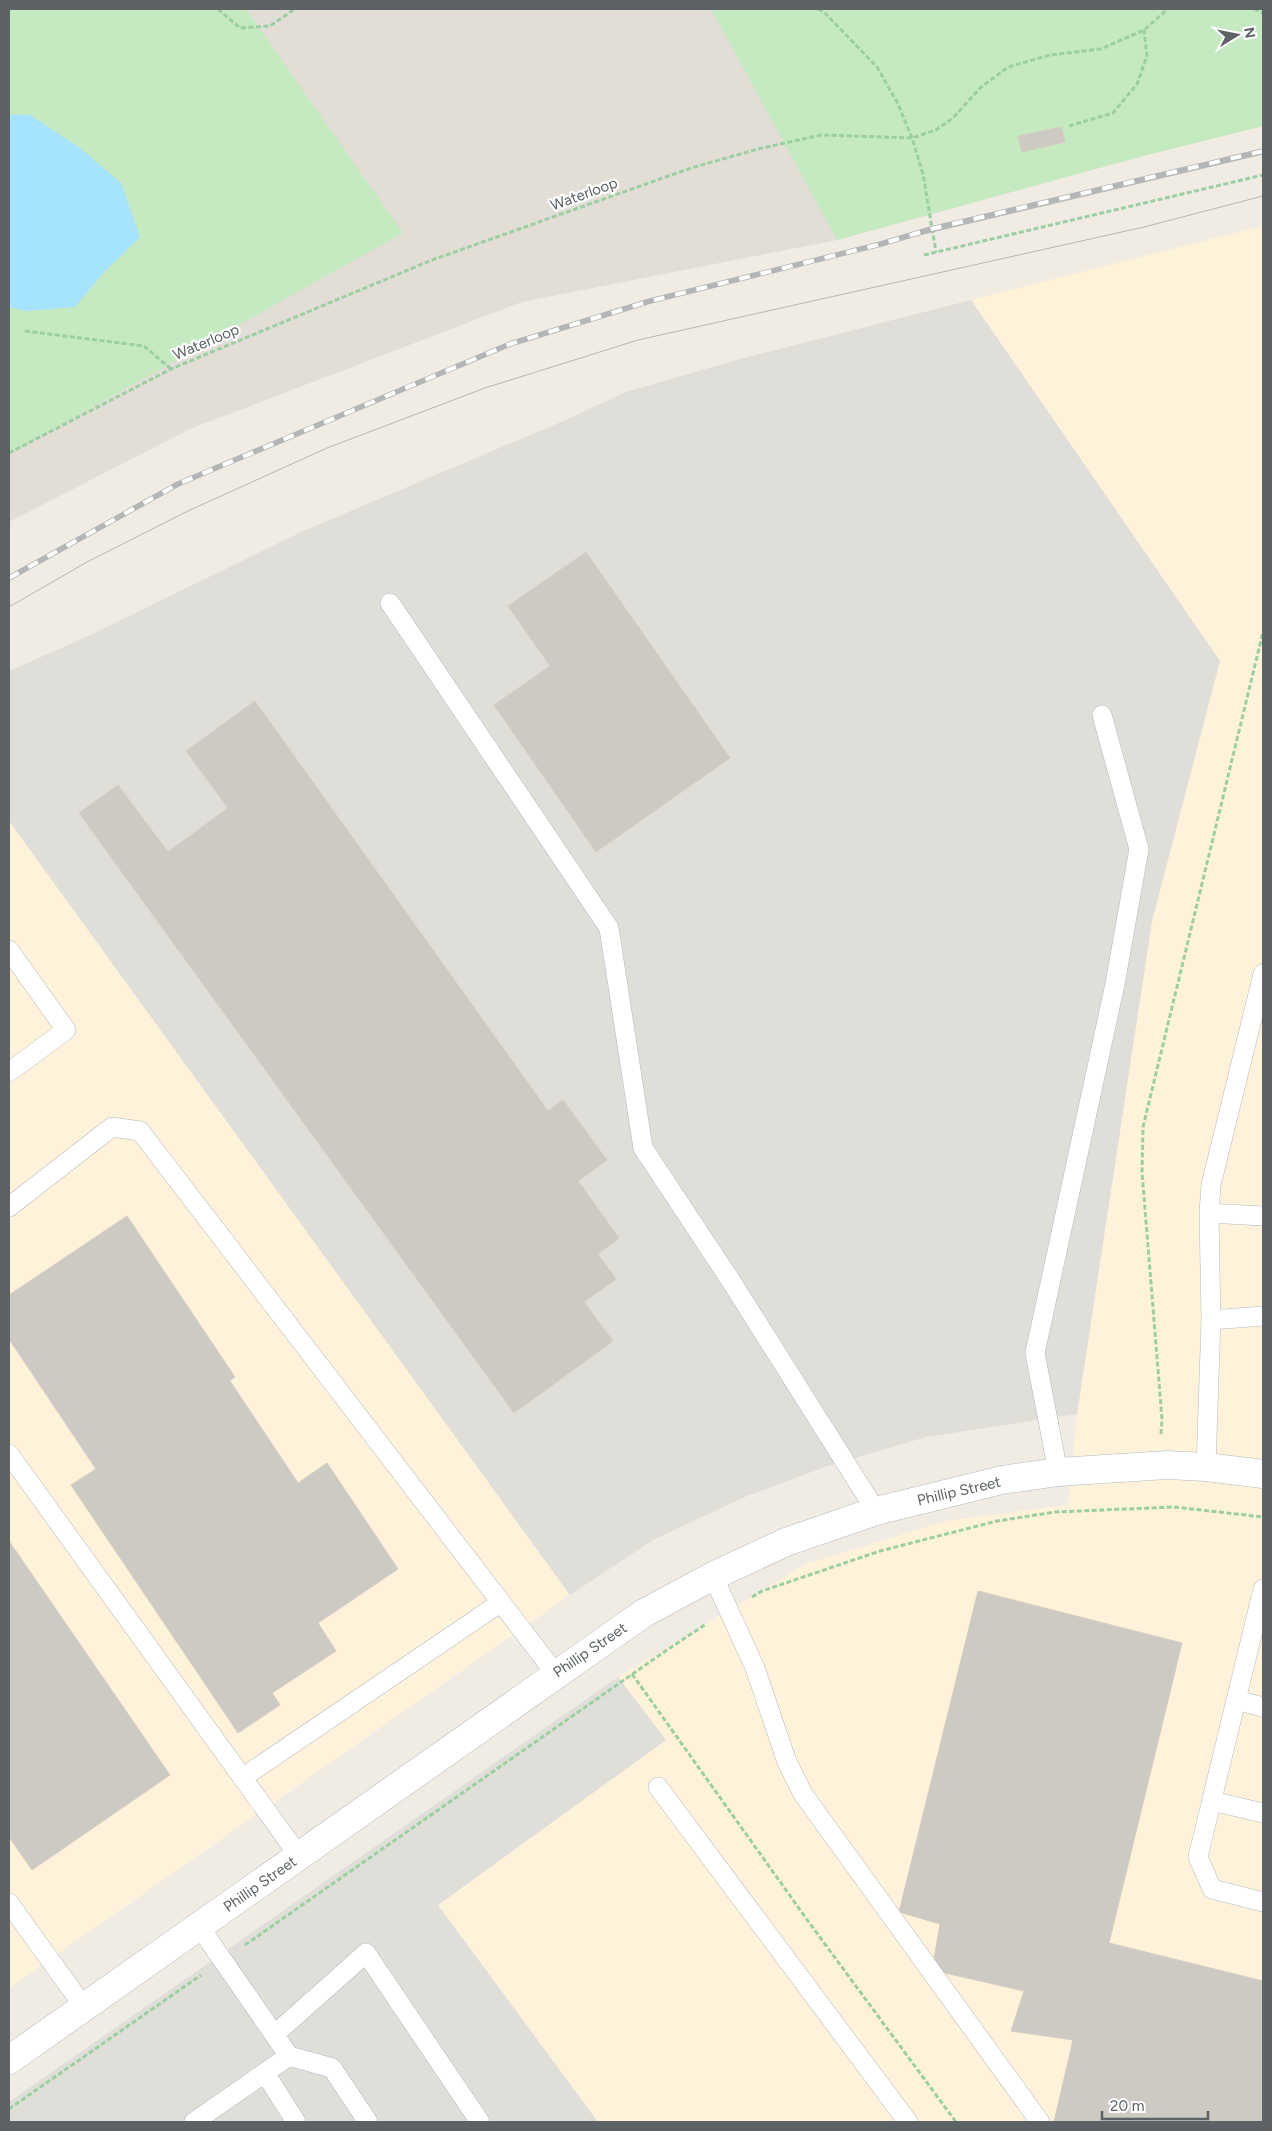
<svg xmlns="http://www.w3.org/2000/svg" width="1272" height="2131" viewBox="0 0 1272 2131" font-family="Figtree,sans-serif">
	<rect width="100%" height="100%" fill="#f0ece4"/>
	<path fill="#fff2da" d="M 1263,226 L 1263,2122 L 598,2122 L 438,1905 L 666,1740 L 618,1677 L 806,1564 L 946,1521 L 1068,1505 L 1077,1414 L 1152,921 L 1220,661 L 971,300 Z
		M 9,821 L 570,1595 L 9,1988 Z"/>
	<path fill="#e0ded9" d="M 971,300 L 1220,661 L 1152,921 L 1077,1414 L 926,1437 L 825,1467 L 747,1496 L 653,1540 L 570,1595 L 9,821 L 9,671 L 84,638 L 301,532 L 568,419 L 626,392 L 740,359 Z
		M 618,1677 L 666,1740 L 438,1905 L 598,2122 L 9,2122 L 9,2102 Z"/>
	<path fill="#e2ddd5" d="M 9,9 L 1263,9 L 1263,126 L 1143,156 L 837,240 L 522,302 L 190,429 L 9,522 Z"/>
	<path fill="#c5e9c0" d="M 9,9 L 246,9 L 403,233 L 9,454 L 9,307 L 25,311 L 75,307 L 104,272 L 121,183 L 80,148 L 30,115 L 9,115 Z
		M 711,9 L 1263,9 L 1263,126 L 1143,156 L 837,240 Z"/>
	<path fill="#a5e3ff" d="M 9,115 L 30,115 L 80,148 L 121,183 L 140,237 L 104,272 L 75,307 L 25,311 L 9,307 Z"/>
	<path fill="#cdc9c3" stroke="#d5cdc2" d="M 1061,127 L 1065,142 L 1022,152 L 1018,136 Z
		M 586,552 L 730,758 L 596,852 L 494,705 L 550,666 L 508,606 Z
		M 255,701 L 548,1111 L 563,1100 L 607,1160 L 578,1181 L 619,1238 L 598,1254 L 616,1279 L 584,1302 L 613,1341 L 514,1413 L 79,813 L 118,785 L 168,852 L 228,808 L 186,751 Z
		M 127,1216 L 235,1377 L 230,1381 L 298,1483 L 327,1463 L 398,1569 L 318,1623 L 336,1651 L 272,1693 L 280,1705 L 238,1733 L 71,1485 L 96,1469 L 9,1339 L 9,1295 Z
		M 9,1541 L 170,1775 L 32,1870 L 9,1837 Z
		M 978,1591 L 1182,1643 L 1109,1943 L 1263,1981 L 1263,2122 L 1054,2122 L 1073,2040 L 1011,2031 L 1024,1991 L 932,1970 L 940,1924 L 899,1912 Z"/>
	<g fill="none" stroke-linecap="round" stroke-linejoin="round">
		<g stroke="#b5b8bc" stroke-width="20">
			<path id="service" d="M 390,603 L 609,928 L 643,1148 L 731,1281 L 876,1511
				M 9,950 L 66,1030 L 9,1072
				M 9,1207 L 112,1127 L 140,1131 L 555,1673
				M 1209,1213 L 1263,1216
				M 1211,1320 L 1263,1316
				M 9,1454 L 299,1856
				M 1206,1467 L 1211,1320 L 1209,1213 L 1211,1185 L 1263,974
				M 1058,1472 L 1035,1353 L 1115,984 L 1139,849 L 1102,715
				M 713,1576 L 755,1668 L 787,1762 L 803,1794 L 1040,2122
				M 1263,1589 L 1198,1857 L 1212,1889 L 1263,1902
				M 1236,1700 L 1263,1707
				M 242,1778 L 500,1603
				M 658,1787 L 908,2122
				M 1212,1801 L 1263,1813
				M 9,1903 L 84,2007
				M 274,2035 L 366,1953 L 480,2122
				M 289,2056 L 332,2068 L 368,2122
				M 265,2073 L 296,2122
				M 194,2122 L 289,2056 L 199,1926"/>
		</g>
		<g stroke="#b5b8bc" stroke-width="29">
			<path id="tertiary" d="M 9,2060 L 644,1613 L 713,1576 L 786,1542 L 876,1511 L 1002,1480 L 1058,1472 L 1167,1465 L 1206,1467 L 1263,1474"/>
		</g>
		<path stroke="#9bcfa2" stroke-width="3" stroke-dasharray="5 2.5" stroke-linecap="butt" d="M 218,9 L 240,28 L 270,26 L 295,9
			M 818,9 L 824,12 L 877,67 L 898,104 L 912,138 L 923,174 L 936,252
			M 1254,9 L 1263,13
			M 1069,126 L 1113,113 L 1137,84 L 1147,56 L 1144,30
			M 924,255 L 1263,175
			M 25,331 L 144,346 L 171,369
			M 9,453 L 171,369 L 432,260 L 691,168 L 758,149 L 821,135 L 912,138 L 936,130 L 953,118 L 980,88 L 1008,67 L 1050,55 L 1101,49 L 1144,30 L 1168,9
			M 1161,1434 L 1162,1419 L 1142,1172 L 1143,1127 L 1263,632
			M 752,1597 L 762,1591 L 880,1551 L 997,1521 L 1055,1512 L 1174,1507 L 1263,1517
			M 632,1674 L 808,1921 L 956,2122
			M 245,1945 L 664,1652 L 706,1624
			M 9,2109 L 201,1975"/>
		<use href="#service" stroke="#fff" stroke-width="19"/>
		<use href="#tertiary" stroke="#fff" stroke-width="28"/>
		<path stroke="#b4b5b6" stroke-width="1" d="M 881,244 L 1263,154
			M 9,607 L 87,562 L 188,511 L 327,448 L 485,388 L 638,340 L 1144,227 L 1263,196"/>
		<g stroke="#b4b5b6" stroke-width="5.5">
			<path id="rail" d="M 9,578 L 178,484 L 510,344 L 650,301 L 881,244 L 931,229 L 1263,151"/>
		</g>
		<use href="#rail" stroke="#fff" stroke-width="4" stroke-dasharray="11" stroke-linecap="butt"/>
	</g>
	<g text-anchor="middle" stroke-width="4.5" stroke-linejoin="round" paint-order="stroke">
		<g font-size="15" fill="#5c6266" stroke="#fff">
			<text transform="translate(584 194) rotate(-20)" y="5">Waterloop</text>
			<text transform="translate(206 342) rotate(-23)" y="5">Waterloop</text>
			<text transform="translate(959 1491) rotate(-13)" y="5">Phillip Street</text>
			<text transform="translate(590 1650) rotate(-34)" y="5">Phillip Street</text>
			<text transform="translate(260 1884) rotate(-35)" y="5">Phillip Street</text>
		</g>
	</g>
	<rect width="1272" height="2131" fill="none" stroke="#5c6266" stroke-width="20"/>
	<g transform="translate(1237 35) rotate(80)" stroke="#ffffff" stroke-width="4" paint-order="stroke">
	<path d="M0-4L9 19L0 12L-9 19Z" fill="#5c6266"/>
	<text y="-8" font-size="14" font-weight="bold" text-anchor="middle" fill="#5c6266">N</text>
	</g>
	<path d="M1102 2111v8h106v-8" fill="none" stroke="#5c6266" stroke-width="2.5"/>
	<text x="1110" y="2111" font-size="15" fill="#5c6266" stroke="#ffffff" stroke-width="4" paint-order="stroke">20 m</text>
</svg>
